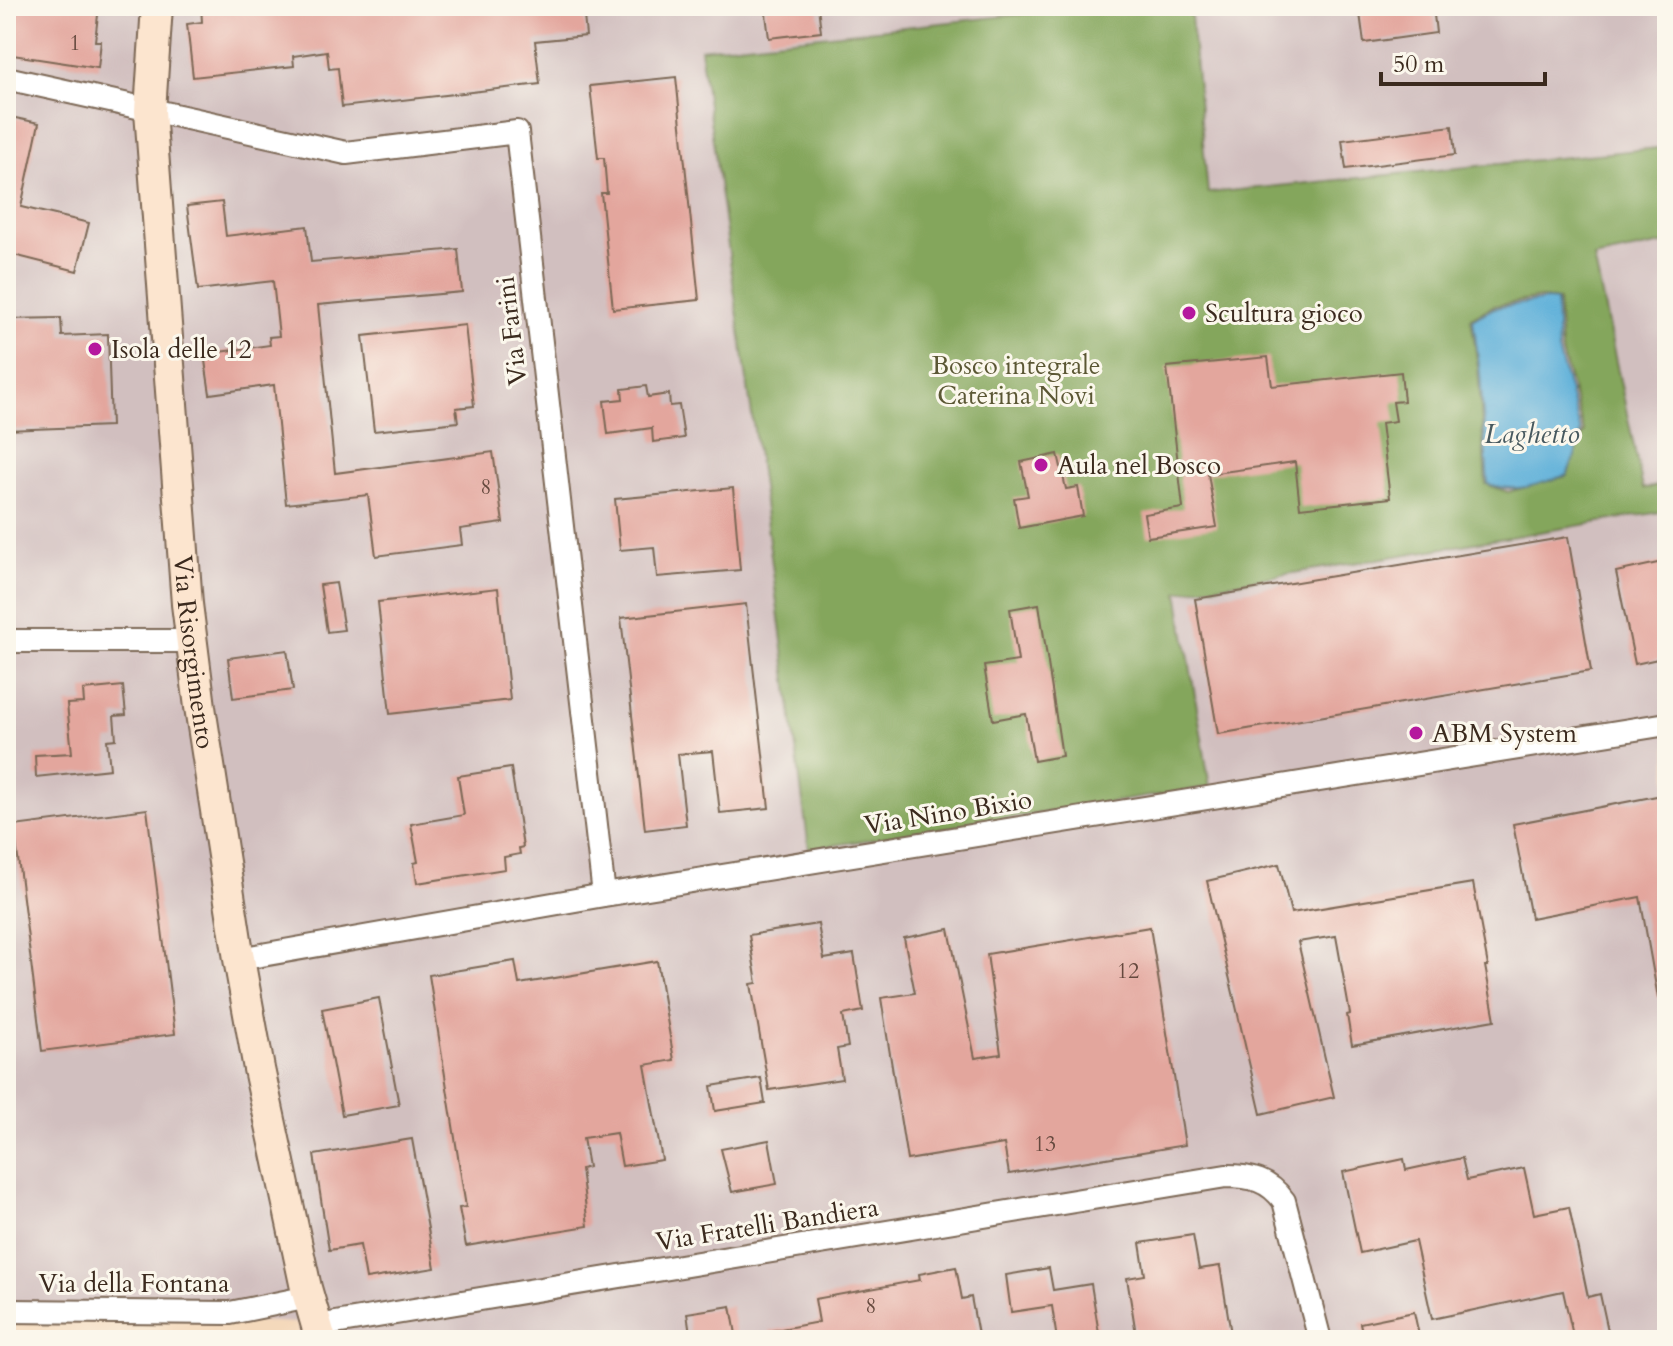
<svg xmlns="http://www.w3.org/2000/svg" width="1673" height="1346" viewBox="0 0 1673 1346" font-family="Cardo,serif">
	<rect width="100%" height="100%" fill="#fbf7ec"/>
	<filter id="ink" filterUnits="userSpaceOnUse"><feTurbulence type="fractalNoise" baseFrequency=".0125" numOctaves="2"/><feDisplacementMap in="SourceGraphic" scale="16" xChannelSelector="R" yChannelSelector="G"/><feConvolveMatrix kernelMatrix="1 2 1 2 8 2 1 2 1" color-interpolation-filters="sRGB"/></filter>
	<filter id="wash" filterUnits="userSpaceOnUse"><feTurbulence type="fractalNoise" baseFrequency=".006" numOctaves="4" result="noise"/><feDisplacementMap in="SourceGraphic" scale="32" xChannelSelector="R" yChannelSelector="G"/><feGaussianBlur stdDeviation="1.8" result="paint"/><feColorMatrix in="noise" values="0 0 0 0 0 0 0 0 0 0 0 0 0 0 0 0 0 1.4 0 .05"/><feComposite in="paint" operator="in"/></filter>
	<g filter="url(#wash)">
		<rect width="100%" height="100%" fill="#f4d9bb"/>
		<path fill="#d1bfbf" d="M 6,6 L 1667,6 L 1667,1340 L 301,1340 L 297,1323 L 6,1310 Z"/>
		<path fill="#84a65b" stroke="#60683c" stroke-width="2" fill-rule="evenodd" d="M 1098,6 L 1190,6 L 1208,193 L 1667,147 L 1667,243 L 1594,258 L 1643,489 L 1667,484 L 1667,511 L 1178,592 L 1210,787 L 809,849 L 760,472 L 700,49 ZM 1541,298 L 1558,300 L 1561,349 L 1584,432 L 1567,476 L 1508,492 L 1486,484 L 1478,366 L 1471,318 L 1493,306 Z"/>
		<path fill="#5eb0d9" stroke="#4c6d7c" stroke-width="2" d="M 1547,300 L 1556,301 L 1558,350 L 1581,432 L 1575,456 L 1567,475 C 1536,484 1520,494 1488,484 L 1480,373 L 1473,319 L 1494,308 Z"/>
		<g id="blocks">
			<path fill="#e3a69d" d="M 6,6 L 99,6 L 95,41 L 101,41 L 98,68 L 6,54 Z
				M 201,6 L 583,6 L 586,36 L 535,41 L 540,84 L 342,107 L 338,68 L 329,69 L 327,51 L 293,56 L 294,66 L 193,77 L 187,24 L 202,22 Z
				M 765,6 L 818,6 L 821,32 L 769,38 Z
				M 1359,6 L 1433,6 L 1436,33 L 1364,43 Z
				M 676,77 L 699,300 L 613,309 L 601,193 L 607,193 L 604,158 L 598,158 L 590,86 Z
				M 6,116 L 39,123 L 21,207 L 89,223 L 77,271 L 6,253 Z
				M 1452,126 L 1455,155 L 1346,169 L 1342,140 Z
				M 222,202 L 226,236 L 307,226 L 311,262 L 458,249 L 462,292 L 318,305 L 335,473 L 493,452 L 503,523 L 460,529 L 462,545 L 376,556 L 368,495 L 286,504 L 274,385 L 210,394 L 204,354 L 270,345 L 269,337 L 279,336 L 273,281 L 198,290 L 187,206 Z
				M 61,318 L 62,336 L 108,334 L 111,426 L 6,430 L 6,319 Z
				M 465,325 L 474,406 L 456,408 L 458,422 L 374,431 L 363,336 Z
				M 1268,357 L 1272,386 L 1401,372 L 1404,401 L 1393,402 L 1396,421 L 1381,423 L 1390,498 L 1300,508 L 1295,462 L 1208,474 L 1217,527 L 1148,537 L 1144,514 L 1183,508 L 1167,367 Z
				M 646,386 L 648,397 L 669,394 L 670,406 L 679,405 L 684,438 L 653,442 L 652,428 L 608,434 L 604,401 L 623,399 L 622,389 Z
				M 1058,454 L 1066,489 L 1078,487 L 1083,516 L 1019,528 L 1014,498 L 1028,496 L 1021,462 Z
				M 733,488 L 740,570 L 657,577 L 654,547 L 620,550 L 615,499 Z
				M 1568,537 L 1591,671 L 1218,734 L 1195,599 Z
				M 1667,561 L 1667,657 L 1635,664 L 1616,572 Z
				M 336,583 L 344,630 L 327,632 L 320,585 Z
				M 498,588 L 510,700 L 390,714 L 378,602 Z
				M 746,604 L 769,808 L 720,813 L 713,751 L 678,754 L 686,825 L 645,830 L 621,618 Z
				M 1039,604 L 1062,756 L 1034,761 L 1026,714 L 993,720 L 984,666 L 1018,661 L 1010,609 Z
				M 287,650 L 293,690 L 233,698 L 228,658 Z
				M 123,686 L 126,715 L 114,716 L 116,739 L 107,740 L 110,769 L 36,777 L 35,755 L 72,753 L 67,704 L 84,703 L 83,690 Z
				M 511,768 L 523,847 L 519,848 L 520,854 L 504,857 L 505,869 L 417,883 L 414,863 L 418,862 L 411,824 L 464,815 L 458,776 Z
				M 1667,794 L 1667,997 L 1658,998 L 1640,897 L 1531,918 L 1513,824 Z
				M 147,809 L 175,1034 L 42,1051 L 14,826 Z
				M 1279,864 L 1291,913 L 1473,883 L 1488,966 L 1485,966 L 1495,1020 L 1352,1045 L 1347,1015 L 1350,1014 L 1336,936 L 1298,942 L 1334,1097 L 1261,1114 L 1207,881 Z
				M 818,924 L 824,959 L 854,954 L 863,1011 L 843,1015 L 848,1047 L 837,1049 L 842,1079 L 769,1090 L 751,984 L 757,983 L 749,935 Z
				M 1150,927 L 1185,1145 L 1009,1174 L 1004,1144 L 907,1160 L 881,998 L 915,993 L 904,938 L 949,929 L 975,1058 L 1001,1054 L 987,954 Z
				M 515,961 L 519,984 L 657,961 L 674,1060 L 645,1065 L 662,1160 L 622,1166 L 616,1133 L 583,1138 L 588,1167 L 581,1169 L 588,1226 L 466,1246 L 459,1208 L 466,1207 L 429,975 Z
				M 379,998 L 399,1105 L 342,1115 L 322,1009 Z
				M 761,1078 L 765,1103 L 715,1111 L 711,1086 Z
				M 412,1139 L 435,1268 L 366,1279 L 360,1245 L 329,1250 L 314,1155 Z
				M 769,1140 L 777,1184 L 732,1192 L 721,1149 Z
				M 1462,1158 L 1467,1180 L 1524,1168 L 1534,1214 L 1569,1207 L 1588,1297 L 1600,1294 L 1610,1340 L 1574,1340 L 1563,1291 L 1432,1319 L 1415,1241 L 1360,1253 L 1343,1172 L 1404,1159 L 1406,1170 Z
				M 1193,1235 L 1199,1269 L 1220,1266 L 1232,1340 L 1137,1340 L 1127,1278 L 1145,1275 L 1140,1243 Z
				M 956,1267 L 962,1299 L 971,1297 L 979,1340 L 771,1340 L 770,1331 L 819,1322 L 815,1299 L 920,1280 L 919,1274 Z
				M 1049,1268 L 1053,1290 L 1091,1284 L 1100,1340 L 1057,1340 L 1052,1306 L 1011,1312 L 1006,1275 Z
				M 731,1306 L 737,1340 L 691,1340 L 687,1313 Z
				M 1414,1312 L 1420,1340 L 1364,1340 L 1360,1323 Z"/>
		</g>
	</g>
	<g filter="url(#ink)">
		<use href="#blocks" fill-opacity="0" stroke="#7c6755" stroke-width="2"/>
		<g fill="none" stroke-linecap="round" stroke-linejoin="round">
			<g stroke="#7c6755" stroke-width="26">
				<path id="street" d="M 6,78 L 346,153 L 517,132 L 604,895
					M 6,641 L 192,641
					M 239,959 L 604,895 L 1667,724
					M 6,1311 L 230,1313 L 309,1297
					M 317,1326 L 1226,1176 C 1251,1176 1269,1180 1284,1201 L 1320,1340"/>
			</g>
			<g stroke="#7c6755" stroke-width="34">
				<g id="secondary">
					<path id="s1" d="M 157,6 L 150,111 L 187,604 L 200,707 L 239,959 L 259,1069 L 306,1288 L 321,1340"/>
				</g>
			</g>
			<use href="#street" stroke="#fff" stroke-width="22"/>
			<use href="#secondary" stroke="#fce5cf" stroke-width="30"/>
		</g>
	</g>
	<g fill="#b5179e" stroke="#fbf7ec" stroke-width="3">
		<circle cx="1189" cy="313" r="8"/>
		<circle cx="95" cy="349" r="8"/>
		<circle cx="1041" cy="465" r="8"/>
		<circle cx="1416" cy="733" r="8"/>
	</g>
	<g text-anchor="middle" stroke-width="6" stroke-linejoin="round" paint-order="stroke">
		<g font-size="22" fill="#65493e">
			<text x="75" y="50">1</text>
			<text x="486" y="494">8</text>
			<text x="1128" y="978">12</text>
			<text x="1045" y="1151">13</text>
			<text x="871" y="1313">8</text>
		</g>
		<g font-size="26" fill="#3b2a1e" stroke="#fbf7ec" text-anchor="start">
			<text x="1205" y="322">Scultura gioco</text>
			<text x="111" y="358">Isola delle 12</text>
			<text x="1057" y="474">Aula nel Bosco</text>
			<text x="1432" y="742">ABM System</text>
		</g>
		<g font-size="26" fill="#3b2a1e" stroke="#fbf7ec">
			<text transform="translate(511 331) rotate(-97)" y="9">Via Farini</text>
			<text dy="9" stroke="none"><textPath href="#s1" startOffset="648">Via Risorgimento</textPath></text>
			<text transform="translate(948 812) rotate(-9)" y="9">Via Nino Bixio</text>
			<text transform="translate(767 1224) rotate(-9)" y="9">Via Fratelli Bandiera</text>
			<text x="134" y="1292">Via della Fontana</text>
		</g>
		<g font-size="26" fill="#5b5734" stroke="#fbf7ec">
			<text x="1016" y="374">Bosco integrale<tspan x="1016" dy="30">Caterina Novi</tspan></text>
		</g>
		<g font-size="28" font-style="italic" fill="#47595f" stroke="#fbf7ec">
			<text x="1532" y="443">Laghetto</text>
		</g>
	</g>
	<rect width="1673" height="1346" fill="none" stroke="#fbf7ec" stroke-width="32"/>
	<path d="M1381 72v12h164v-12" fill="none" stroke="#3b2a1e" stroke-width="4"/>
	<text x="1393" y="72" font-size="24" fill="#3b2a1e" stroke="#fbf7ec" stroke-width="6" paint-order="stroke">50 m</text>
</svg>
